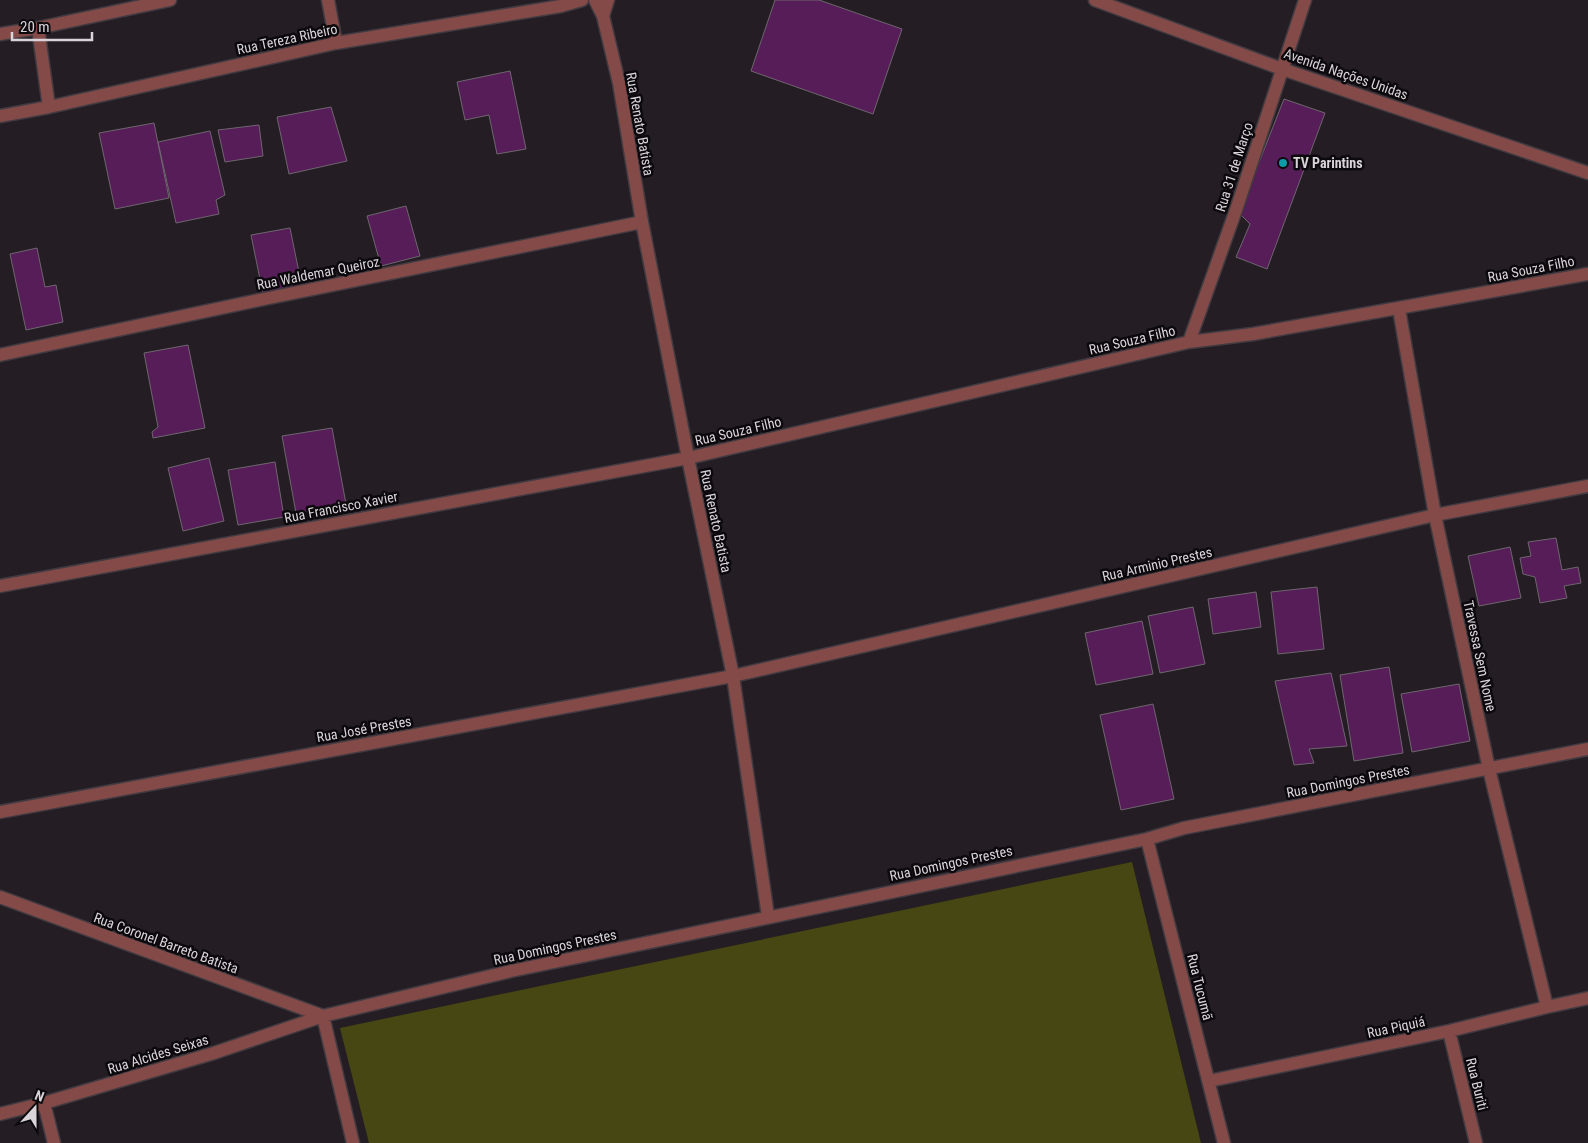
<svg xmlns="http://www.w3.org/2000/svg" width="1588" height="1143" viewBox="0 0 1588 1143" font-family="'Roboto Condensed',sans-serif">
	<rect width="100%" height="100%" fill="#241e24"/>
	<path fill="#464712" d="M 1132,862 L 1201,1143 L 369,1143 L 340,1028 Z"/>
	<path fill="#561d58" stroke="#6e666e" d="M 775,0 L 819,0 L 902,29 L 873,114 L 751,71 Z
		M 510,71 L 526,149 L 497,154 L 489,115 L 465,120 L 457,82 Z
		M 1284,99 L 1325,113 L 1267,269 L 1236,257 L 1250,224 L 1239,213 Z
		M 331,107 L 347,161 L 289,174 L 277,117 Z
		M 154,123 L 169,198 L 115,209 L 99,133 Z
		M 259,125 L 263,156 L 225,162 L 218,130 Z
		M 210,131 L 225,195 L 216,200 L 219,214 L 176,223 L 158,142 Z
		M 406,206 L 420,256 L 381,266 L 367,216 Z
		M 290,228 L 303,292 L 264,299 L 251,235 Z
		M 37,248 L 45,287 L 56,285 L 63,322 L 26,330 L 10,254 Z
		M 188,345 L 205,428 L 153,438 L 152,432 L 158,427 L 144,353 Z
		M 332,428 L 346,504 L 296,513 L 282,436 Z
		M 209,458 L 224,521 L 183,531 L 168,468 Z
		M 275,462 L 284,517 L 238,525 L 228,470 Z
		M 1556,538 L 1562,570 L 1578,567 L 1581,583 L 1564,586 L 1567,598 L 1540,603 L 1535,577 L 1523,574 L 1520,558 L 1531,556 L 1528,542 Z
		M 1510,547 L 1521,598 L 1479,606 L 1468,556 Z
		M 1317,587 L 1324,649 L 1278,654 L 1271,592 Z
		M 1256,592 L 1261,627 L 1213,634 L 1208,599 Z
		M 1193,607 L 1205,664 L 1160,673 L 1148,616 Z
		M 1142,621 L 1153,674 L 1096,685 L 1085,633 Z
		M 1389,667 L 1403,753 L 1354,761 L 1340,675 Z
		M 1331,673 L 1347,746 L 1309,749 L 1314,763 L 1294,765 L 1275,681 Z
		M 1459,684 L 1470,741 L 1412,752 L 1401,694 Z
		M 1153,704 L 1174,799 L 1121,810 L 1100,715 Z"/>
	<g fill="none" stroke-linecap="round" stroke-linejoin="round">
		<g stroke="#413b41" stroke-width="15">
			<path id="minor" d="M 328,0 L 336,43
				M 595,0 L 603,16 L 619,83 L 642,222 L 688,458 L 733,676 L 768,916
				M 603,16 L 608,0
				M 38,28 L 49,107
				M 0,34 L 38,28 L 170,0
				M 0,116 L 49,107 L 336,43 L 561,6 L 582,0
				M 1399,309 L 1435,515 L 1489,769 L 1547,1007
				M 1189,342 L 1237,207 L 1305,0
				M 0,355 L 264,299 L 642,222
				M 0,586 L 688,458 L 1189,342 L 1253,334 L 1588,274
				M 0,812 L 733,676 L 1435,515 L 1588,486
				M 1147,839 L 1224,1143
				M 0,897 L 323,1016
				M 323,1016 L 353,1143
				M 1449,1031 L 1476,1143
				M 1209,1081 L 1449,1031 L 1547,1007 L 1588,998
				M 44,1103 L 54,1143
				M 0,1114 L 44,1103 L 214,1053 L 323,1016 L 511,971 L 1147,839 L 1184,828 L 1588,749"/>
		</g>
		<g stroke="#413b41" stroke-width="15">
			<path id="tertiary" d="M 1095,0 L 1282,69 L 1588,173"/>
		</g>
		<use href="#minor" stroke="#844a48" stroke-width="12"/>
		<use href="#tertiary" stroke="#844a48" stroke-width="12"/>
	</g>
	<circle fill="#0f9aa8" stroke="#0c090c" stroke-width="2" cx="1283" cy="163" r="5"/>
	<g text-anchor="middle" stroke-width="5" stroke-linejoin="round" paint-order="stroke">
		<g font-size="14" fill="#d9d4d9" stroke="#0c090c">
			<text transform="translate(287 39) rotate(-12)" y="5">Rua Tereza Ribeiro</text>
			<text transform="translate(1346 74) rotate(19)" y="5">Avenida Nações Unidas</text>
			<text transform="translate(640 124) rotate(80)" y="5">Rua Renato Batista</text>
			<text transform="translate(1234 167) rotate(-72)" y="5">Rua 31 de Março</text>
			<text transform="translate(1531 269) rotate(-11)" y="5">Rua Souza Filho</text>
			<text transform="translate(318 273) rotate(-11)" y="5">Rua Waldemar Queiroz</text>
			<text transform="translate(1132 340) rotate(-13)" y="5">Rua Souza Filho</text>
			<text transform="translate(738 431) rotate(-13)" y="5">Rua Souza Filho</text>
			<text transform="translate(341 507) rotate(-11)" y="5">Rua Francisco Xavier</text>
			<text transform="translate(716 521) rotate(78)" y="5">Rua Renato Batista</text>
			<text transform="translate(1157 564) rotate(-13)" y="5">Rua Arminio Prestes</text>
			<text transform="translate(1480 656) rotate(78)" y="5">Travessa Sem Nome</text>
			<text transform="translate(364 729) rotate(-10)" y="5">Rua José Prestes</text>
			<text transform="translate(1348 781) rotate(-11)" y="5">Rua Domingos Prestes</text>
			<text transform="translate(951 863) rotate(-12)" y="5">Rua Domingos Prestes</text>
			<text transform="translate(166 943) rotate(20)" y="5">Rua Coronel Barreto Batista</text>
			<text transform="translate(555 947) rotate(-12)" y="5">Rua Domingos Prestes</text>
			<text transform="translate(1200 987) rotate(76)" y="5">Rua Tucumã</text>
			<text transform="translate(1396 1027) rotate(-12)" y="5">Rua Piquiá</text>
			<text transform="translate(158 1054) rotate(-17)" y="5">Rua Alcides Seixas</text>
			<text transform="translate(1477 1084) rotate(76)" y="5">Rua Buriti</text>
		</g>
		<g font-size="14" font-weight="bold" fill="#d9d4d9" stroke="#0c090c" text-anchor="start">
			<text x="1293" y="168">TV Parintins</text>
		</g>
	</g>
	<g transform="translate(35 1108) rotate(21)" stroke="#0c090c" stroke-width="4" paint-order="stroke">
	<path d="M0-4L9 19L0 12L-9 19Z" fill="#d9d4d9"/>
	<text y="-8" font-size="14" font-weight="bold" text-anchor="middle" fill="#d9d4d9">N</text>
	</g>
	<path d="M12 32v8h80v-8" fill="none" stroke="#d9d4d9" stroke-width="2.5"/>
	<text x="20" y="32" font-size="15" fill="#d9d4d9" stroke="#0c090c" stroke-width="4" paint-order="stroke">20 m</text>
</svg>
